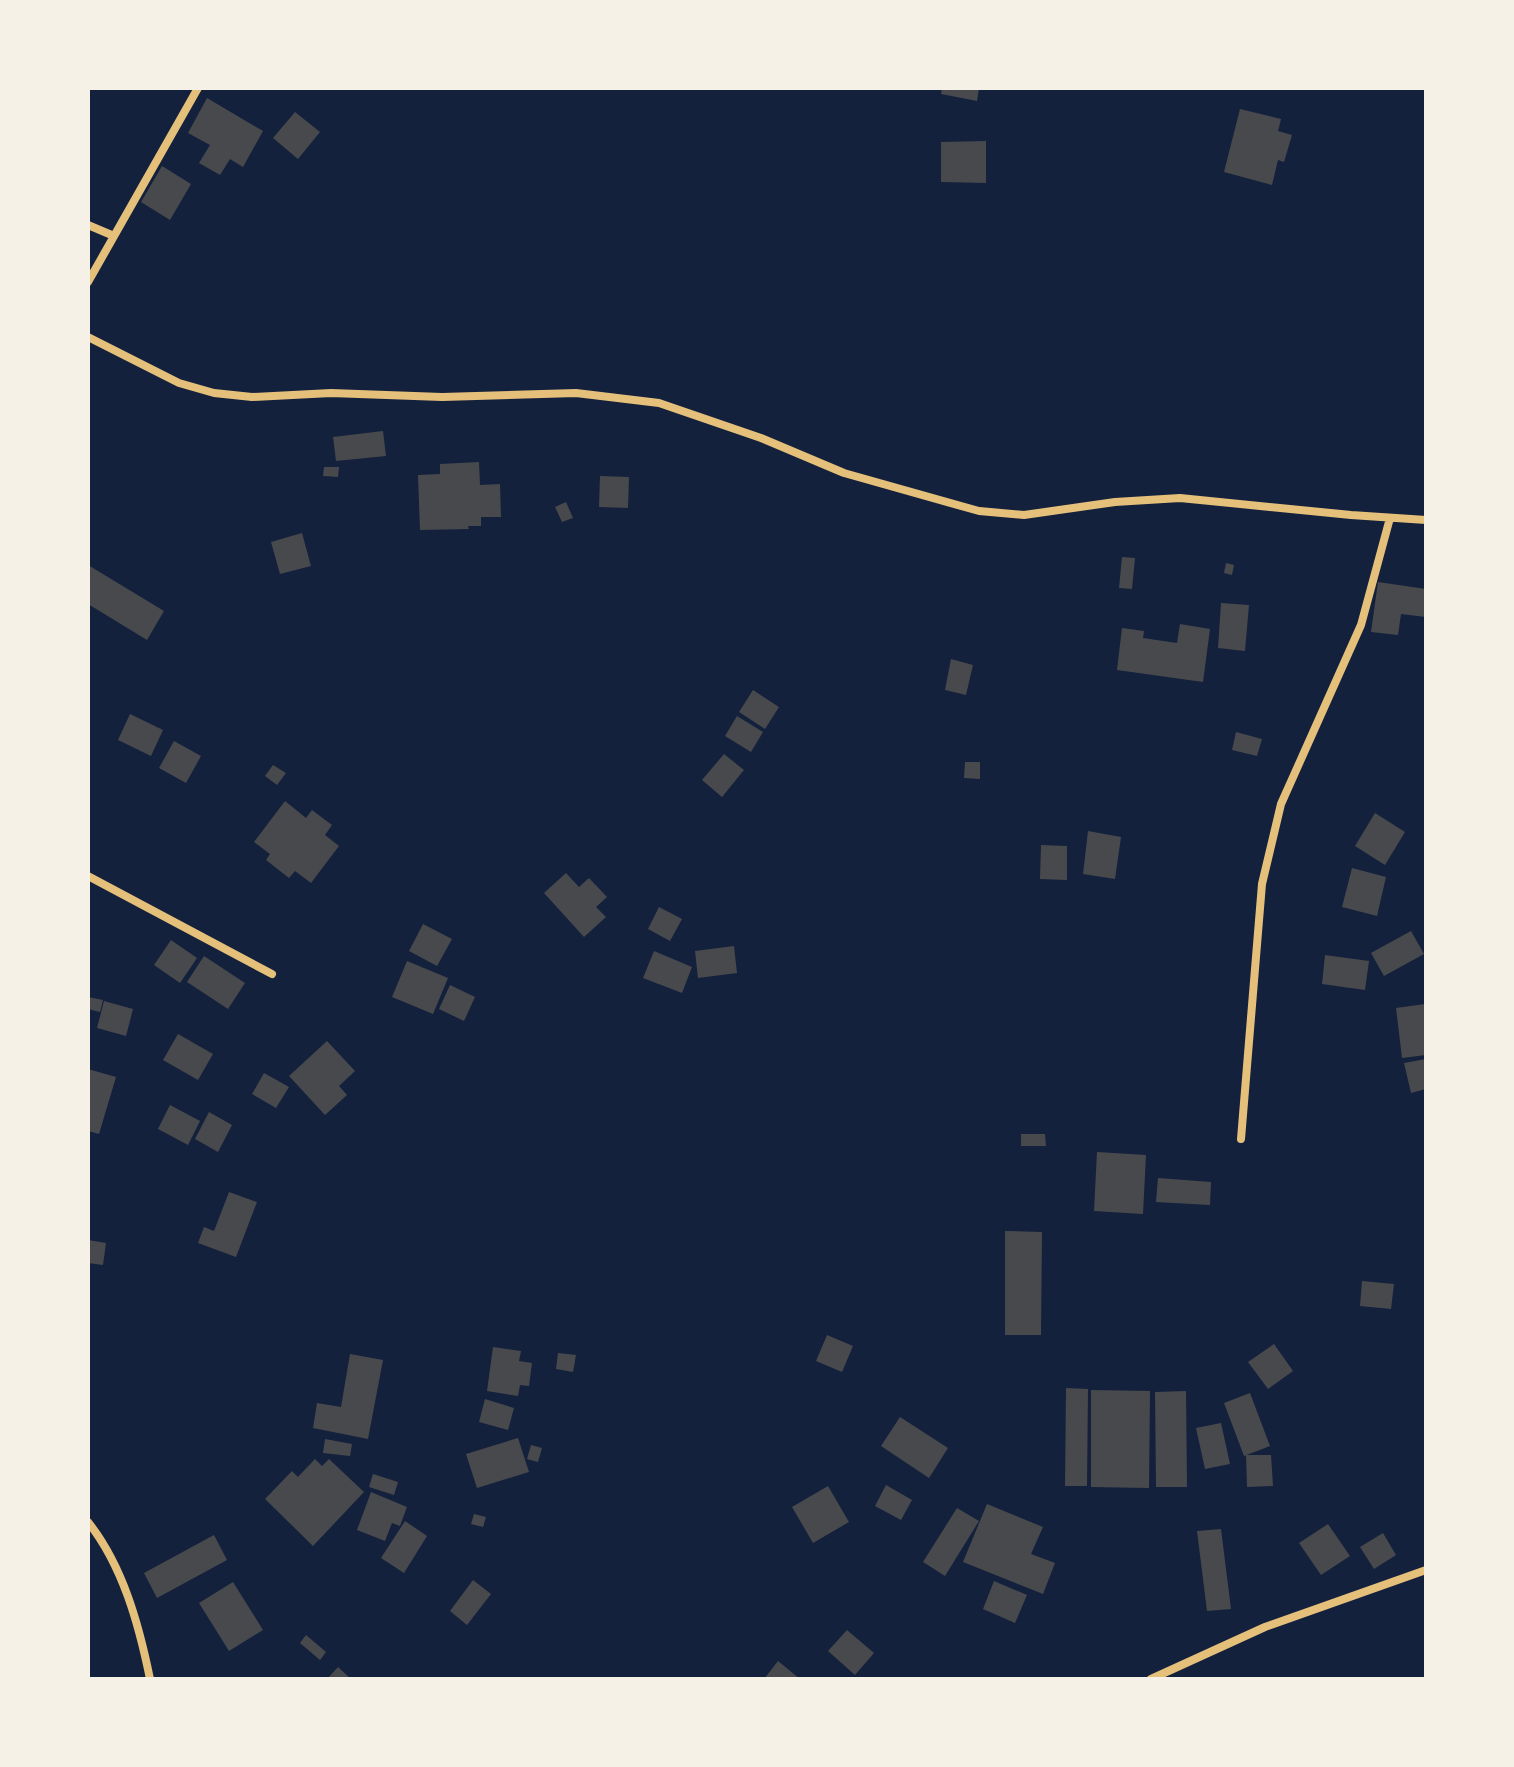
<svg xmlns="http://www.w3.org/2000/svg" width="1514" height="1767" viewBox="0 0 1514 1767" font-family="Lato,sans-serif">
	<rect width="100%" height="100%" fill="#14213d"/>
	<path fill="#48494c" d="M 942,88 L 979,88 L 977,101 L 941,94 Z
		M 207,98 L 263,131 L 243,167 L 230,159 L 220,175 L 199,163 L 210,145 L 188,133 Z
		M 1240,109 L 1281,119 L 1278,131 L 1292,135 L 1284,162 L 1278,160 L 1272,185 L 1224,172 Z
		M 295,112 L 320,132 L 298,159 L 273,138 Z
		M 986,141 L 986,183 L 941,182 L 941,142 Z
		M 162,166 L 191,184 L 170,220 L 141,202 Z
		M 383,431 L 386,456 L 336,461 L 333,437 Z
		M 479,462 L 480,485 L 500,484 L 501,517 L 481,517 L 481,526 L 468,526 L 469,529 L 420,530 L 418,475 L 440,474 L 440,464 Z
		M 324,467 L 339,467 L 338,477 L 323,476 Z
		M 600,476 L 629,477 L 628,508 L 599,507 Z
		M 566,502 L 573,518 L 562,522 L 555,507 Z
		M 302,533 L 311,566 L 280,574 L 271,542 Z
		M 1122,557 L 1135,558 L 1132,589 L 1119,588 Z
		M 1226,563 L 1234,565 L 1232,575 L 1224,573 Z
		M 88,565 L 164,611 L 147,640 L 88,604 Z
		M 1378,582 L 1426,589 L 1426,617 L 1401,614 L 1398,635 L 1371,632 Z
		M 1221,603 L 1249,605 L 1245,651 L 1218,648 Z
		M 1180,624 L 1210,629 L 1203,682 L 1117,670 L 1122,628 L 1144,631 L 1143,638 L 1177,643 Z
		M 951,659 L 973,665 L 966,695 L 945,690 Z
		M 753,690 L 779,707 L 765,729 L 739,712 Z
		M 130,714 L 163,730 L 151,756 L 118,740 Z
		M 737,716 L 763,732 L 751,752 L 725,736 Z
		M 1236,732 L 1262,739 L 1257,756 L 1232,750 Z
		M 174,741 L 201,756 L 186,783 L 159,768 Z
		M 724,754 L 744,770 L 722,797 L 702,780 Z
		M 965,762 L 980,762 L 980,779 L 964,778 Z
		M 273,765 L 286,773 L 277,785 L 265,776 Z
		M 285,801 L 306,818 L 312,810 L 332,825 L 325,835 L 339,846 L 311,883 L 295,871 L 289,878 L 266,860 L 270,854 L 254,842 Z
		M 1375,813 L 1405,832 L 1385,865 L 1355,846 Z
		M 1088,831 L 1121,837 L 1115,879 L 1083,874 Z
		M 1041,845 L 1067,846 L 1067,880 L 1040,879 Z
		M 1352,868 L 1386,877 L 1377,916 L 1342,907 Z
		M 566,873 L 579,887 L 589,878 L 607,897 L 596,907 L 606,917 L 584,937 L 544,893 Z
		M 659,907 L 682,919 L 670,941 L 648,929 Z
		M 423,924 L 452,939 L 437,966 L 409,951 Z
		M 1411,931 L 1424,954 L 1384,976 L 1371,953 Z
		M 171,940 L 197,958 L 180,983 L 154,965 Z
		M 734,946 L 737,973 L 698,978 L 695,951 Z
		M 654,951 L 692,967 L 682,993 L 643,978 Z
		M 1325,955 L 1369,961 L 1365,990 L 1322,984 Z
		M 204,956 L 245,983 L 228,1009 L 187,982 Z
		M 407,961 L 448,978 L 433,1014 L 392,997 Z
		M 450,985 L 475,997 L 464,1021 L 439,1009 Z
		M 88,997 L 103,1000 L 100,1012 L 88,1009 Z
		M 104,1001 L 133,1009 L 126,1036 L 97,1028 Z
		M 1425,1004 L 1426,1055 L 1402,1058 L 1396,1008 Z
		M 178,1034 L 213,1054 L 198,1080 L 163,1060 Z
		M 327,1041 L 355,1071 L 339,1086 L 347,1095 L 325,1115 L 289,1076 Z
		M 1426,1059 L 1426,1089 L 1411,1093 L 1404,1063 Z
		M 88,1069 L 116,1077 L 99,1134 L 88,1131 Z
		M 264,1073 L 289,1087 L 276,1108 L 252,1094 Z
		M 170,1105 L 200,1121 L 188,1145 L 158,1129 Z
		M 209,1112 L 232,1125 L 218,1152 L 195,1139 Z
		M 1021,1134 L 1045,1134 L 1046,1146 L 1021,1146 Z
		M 1097,1152 L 1146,1155 L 1143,1214 L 1094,1211 Z
		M 1158,1178 L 1211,1182 L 1210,1205 L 1156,1202 Z
		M 229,1192 L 257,1202 L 236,1257 L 198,1243 L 204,1227 L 214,1231 Z
		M 1005,1231 L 1042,1232 L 1041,1335 L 1005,1335 Z
		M 88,1240 L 106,1243 L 103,1265 L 88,1263 Z
		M 1362,1281 L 1394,1284 L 1391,1309 L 1360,1306 Z
		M 827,1335 L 853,1346 L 842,1372 L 816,1361 Z
		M 1274,1344 L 1293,1371 L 1268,1389 L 1248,1362 Z
		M 493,1347 L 521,1351 L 519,1361 L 532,1363 L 529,1386 L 520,1385 L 518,1396 L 487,1391 Z
		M 558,1353 L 576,1355 L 573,1372 L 556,1369 Z
		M 350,1354 L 383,1360 L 368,1439 L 313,1428 L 317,1403 L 341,1407 Z
		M 1066,1388 L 1088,1389 L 1087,1486 L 1065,1486 Z
		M 1091,1390 L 1150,1391 L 1149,1488 L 1091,1487 Z
		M 1186,1391 L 1187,1487 L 1156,1487 L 1155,1392 Z
		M 1250,1393 L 1270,1446 L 1244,1456 L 1224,1403 Z
		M 485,1399 L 514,1408 L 508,1430 L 479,1422 Z
		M 900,1417 L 948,1448 L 929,1478 L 881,1446 Z
		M 1221,1423 L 1230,1464 L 1205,1469 L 1196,1428 Z
		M 518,1438 L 529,1472 L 477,1488 L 466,1454 Z
		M 325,1439 L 352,1444 L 350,1456 L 323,1453 Z
		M 531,1445 L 542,1448 L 538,1462 L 527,1459 Z
		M 1246,1455 L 1271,1455 L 1273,1486 L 1247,1487 Z
		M 315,1459 L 322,1466 L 329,1459 L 364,1492 L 313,1546 L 265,1499 L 292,1471 L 298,1477 Z
		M 373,1474 L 398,1482 L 394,1495 L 369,1487 Z
		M 886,1485 L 912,1500 L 901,1520 L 875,1506 Z
		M 828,1486 L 849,1522 L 813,1543 L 792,1507 Z
		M 371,1492 L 407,1507 L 400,1526 L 392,1523 L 385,1541 L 357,1530 Z
		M 987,1504 L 1043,1527 L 1031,1554 L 1055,1563 L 1043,1594 L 963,1562 Z
		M 957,1508 L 979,1521 L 945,1576 L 923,1562 Z
		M 474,1514 L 486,1517 L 483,1527 L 471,1524 Z
		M 405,1521 L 427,1536 L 404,1573 L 381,1558 Z
		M 1328,1524 L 1350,1556 L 1321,1575 L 1299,1543 Z
		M 1221,1529 L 1231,1609 L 1207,1611 L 1197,1531 Z
		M 1383,1533 L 1396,1555 L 1374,1569 L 1360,1547 Z
		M 214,1535 L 227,1560 L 157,1598 L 144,1573 Z
		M 473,1580 L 491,1594 L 467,1625 L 450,1611 Z
		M 994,1581 L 1027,1595 L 1015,1623 L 983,1609 Z
		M 233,1582 L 263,1630 L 229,1651 L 199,1603 Z
		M 847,1630 L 874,1653 L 855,1675 L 828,1651 Z
		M 306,1635 L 326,1652 L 320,1660 L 300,1643 Z
		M 778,1661 L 800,1679 L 764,1679 Z
		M 338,1667 L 351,1679 L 327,1679 Z"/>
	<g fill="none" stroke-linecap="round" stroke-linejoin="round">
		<path stroke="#e5c07b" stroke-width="8" d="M 88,225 L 114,236
			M 88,282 L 198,88
			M 88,337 L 179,383 L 214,393 L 252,397 L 331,393 L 442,397 L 576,393 L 659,403 L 761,438 L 844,473 L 979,511 L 1024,515 L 1115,502 L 1180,498 L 1351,515 L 1426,520
			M 88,876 L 272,974
			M 1241,1139 L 1262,884 L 1281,804 L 1361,625 L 1390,518
			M 88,1522 C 123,1566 139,1625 150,1679
			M 1151,1679 L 1265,1627 L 1426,1570"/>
	</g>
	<rect width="1514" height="1767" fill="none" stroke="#f6f1e7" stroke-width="180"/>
</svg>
